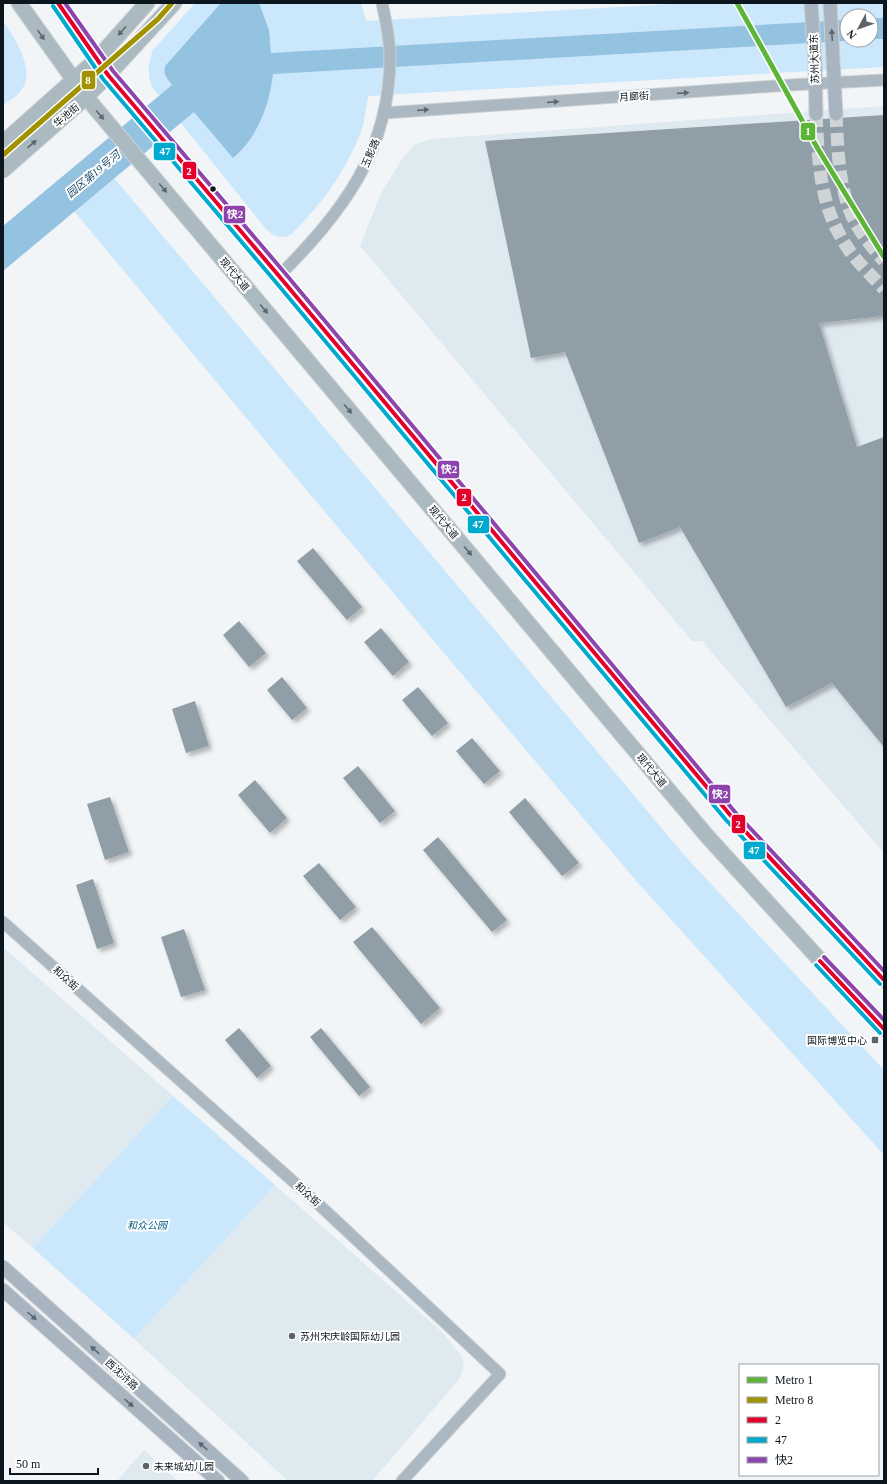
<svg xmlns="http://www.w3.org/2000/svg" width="887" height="1484" viewBox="0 0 887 1484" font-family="'Times New Roman','Noto Sans SC',serif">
	<defs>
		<filter id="shadow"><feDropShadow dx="3.5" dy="3.5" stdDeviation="2" flood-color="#0004"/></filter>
	</defs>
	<rect width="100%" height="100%" fill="#f2f5f7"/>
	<path fill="#dfe9f0" d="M 884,106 L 884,853 L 702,641 L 692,641 L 360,246 L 380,195 L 402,159 L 414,145 L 431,139 Z
		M 3,947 L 173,1096 L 33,1248 L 3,1222 Z
		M 275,1185 L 442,1332 L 461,1355 L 464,1364 L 460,1378 L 372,1481 L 288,1481 L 134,1339 Z
		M 144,1450 L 178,1481 L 117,1481 Z"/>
	<path fill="#cae7fb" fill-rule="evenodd" d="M 195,3 L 361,3 L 366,21 L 691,3 L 884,3 L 884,67 L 368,96 C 366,108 365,120 361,132 C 348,165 328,196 304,221 C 299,226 294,233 288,236 C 280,239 272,235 266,229 L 152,87 C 147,75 148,62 153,50 ZM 847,16 L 871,16 L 871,40 L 847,40 Z
		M 3,21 C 14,37 36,70 22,89 C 18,96 9,101 3,105 Z
		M 114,178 L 686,857 L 884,1070 L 884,1155 L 638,883 L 309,493 L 74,211 Z
		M 173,1096 L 275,1185 L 134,1339 L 33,1248 Z"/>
	<path fill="#94c2e1" d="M 221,3 L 259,3 L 269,30 L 271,53 L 847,20 L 847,40 L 862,40 L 273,74 C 269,106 258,137 233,158 L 194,112 L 3,271 L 3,226 L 172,85 C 167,78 162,74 166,65 Z
		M 871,18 L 884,18 L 884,39 L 871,39 Z"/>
	<path fill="#909fa7" filter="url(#shadow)" d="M 884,115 L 884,316 L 819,323 L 857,447 L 884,437 L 884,747 L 832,683 L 786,707 L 680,527 L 639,543 L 565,352 L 531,358 L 485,141 Z
		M 313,548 L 362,607 L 347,620 L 297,561 Z
		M 239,621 L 266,653 L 249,667 L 223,635 Z
		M 381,628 L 409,662 L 393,676 L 364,642 Z
		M 282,677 L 307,708 L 292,720 L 267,690 Z
		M 418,687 L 448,723 L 432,736 L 402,700 Z
		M 195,701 L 209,746 L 186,753 L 172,709 Z
		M 472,738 L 500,771 L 484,784 L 456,751 Z
		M 358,766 L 395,811 L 380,823 L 343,778 Z
		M 255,780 L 287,818 L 270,833 L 238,795 Z
		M 110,797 L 129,852 L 105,860 L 87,804 Z
		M 525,798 L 579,863 L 562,876 L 509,812 Z
		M 438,837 L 507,920 L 492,932 L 423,850 Z
		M 319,863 L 356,907 L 340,920 L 303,876 Z
		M 93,879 L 114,943 L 97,949 L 76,885 Z
		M 372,927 L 440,1008 L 421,1024 L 353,942 Z
		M 184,929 L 205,990 L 181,997 L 161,937 Z
		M 239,1028 L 271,1066 L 257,1078 L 225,1040 Z
		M 321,1028 L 370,1087 L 359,1096 L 310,1037 Z"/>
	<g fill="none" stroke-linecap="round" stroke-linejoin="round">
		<path stroke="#cfd4d6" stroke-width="13" stroke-dasharray="13 6" stroke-linecap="butt" d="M 816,114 C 819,167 819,208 851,253 C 861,266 873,277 884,289
			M 836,114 C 838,148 838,184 852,216 C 860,233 872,247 884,261"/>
		<g stroke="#ced1d3" stroke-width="13">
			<path id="tertiary" d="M 384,113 L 790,85 L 884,80
				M 279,276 C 342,212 390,152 390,57 C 390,39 386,21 382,3
				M 3,922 L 315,1201 L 500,1374 L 402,1481"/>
		</g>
		<g stroke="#ced1d3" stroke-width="15">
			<path id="secondary" d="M 811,3 L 815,62 L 816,114
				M 830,3 L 836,114
				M 3,1267 L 242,1481
				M 3,1290 L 218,1481"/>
		</g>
		<g stroke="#ced1d3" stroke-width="17">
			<path id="primary" d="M 19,3 L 86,97 L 707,836 L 829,970 L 884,1029
				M 58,3 L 108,75 L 279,276 L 731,816 L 884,980
				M 3,143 L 97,59 L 147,3
				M 3,170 L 86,97 L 108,75 L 174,3"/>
		</g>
		<use href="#tertiary" stroke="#abb8c1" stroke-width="11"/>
		<use href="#secondary" stroke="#a8b5c0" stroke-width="13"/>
		<use href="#primary" stroke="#abb9c0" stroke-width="15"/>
		<g stroke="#fff" stroke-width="7">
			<path id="bus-1" d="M 58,3 L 108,75 L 279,276 L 731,816 L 884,980
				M 820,961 L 884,1029"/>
		</g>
		<g stroke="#fff" stroke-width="7">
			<path id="bus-2" d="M 53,6 L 103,79 L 274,280 L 726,820 L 880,984
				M 816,965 L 880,1033"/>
		</g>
		<g stroke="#fff" stroke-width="7">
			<path id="bus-3" d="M 65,3 L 113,71 L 284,272 L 735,812 L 884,971
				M 824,957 L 884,1020"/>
		</g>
		<use href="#bus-1" stroke="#e4002b" stroke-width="4"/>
		<use href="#bus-2" stroke="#00a9ce" stroke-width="4"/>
		<use href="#bus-3" stroke="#8e44ad" stroke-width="4"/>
		<g stroke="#fff" stroke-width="8">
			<path id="metro-1" d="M 737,3 L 818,149 L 884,257"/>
		</g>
		<g stroke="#fff" stroke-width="8">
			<path id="metro-2" d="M 3,155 L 158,19 L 172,3"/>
		</g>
		<use href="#metro-1" stroke="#5cb439" stroke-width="5"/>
		<use href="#metro-2" stroke="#a09200" stroke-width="5"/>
	</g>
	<defs><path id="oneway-solid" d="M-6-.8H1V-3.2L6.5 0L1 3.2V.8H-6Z"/></defs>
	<g fill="#5b686f">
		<use href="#oneway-solid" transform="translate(122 31) rotate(132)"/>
		<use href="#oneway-solid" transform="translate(41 35) rotate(55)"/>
		<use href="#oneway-solid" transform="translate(100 115) rotate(50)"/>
		<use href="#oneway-solid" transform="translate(32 144) rotate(-41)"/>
		<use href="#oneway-solid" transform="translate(163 188) rotate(50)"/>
		<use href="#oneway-solid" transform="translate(264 309) rotate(50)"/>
		<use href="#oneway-solid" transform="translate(348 409) rotate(50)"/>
		<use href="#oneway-solid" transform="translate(468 551) rotate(50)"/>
	</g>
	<g fill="#5a666f">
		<use href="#oneway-solid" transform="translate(832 35) rotate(-93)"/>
		<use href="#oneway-solid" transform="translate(32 1316) rotate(42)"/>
		<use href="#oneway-solid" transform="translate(95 1350) rotate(-138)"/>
		<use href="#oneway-solid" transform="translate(129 1403) rotate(42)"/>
		<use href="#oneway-solid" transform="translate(203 1446) rotate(-138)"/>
	</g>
	<g fill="#5b6770">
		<use href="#oneway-solid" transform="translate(683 93) rotate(-4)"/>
		<use href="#oneway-solid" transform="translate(553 102) rotate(-4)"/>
		<use href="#oneway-solid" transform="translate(423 110) rotate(-4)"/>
	</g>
	<circle fill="#0b161e" stroke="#fff" stroke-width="1.5" cx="213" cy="189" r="3.5"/>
	<g fill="#5c646a" stroke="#fff" stroke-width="1.5">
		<rect x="871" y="1036" width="8" height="8" rx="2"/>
		<circle cx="292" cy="1336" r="4"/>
		<circle cx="146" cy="1466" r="4"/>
	</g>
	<g text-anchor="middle" stroke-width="4" stroke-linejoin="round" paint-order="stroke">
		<g font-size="10" fill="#0b161e" stroke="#fff">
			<text transform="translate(814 59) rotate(-92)" y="4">苏州大道东</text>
			<text transform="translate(634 96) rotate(-4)" y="4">月廊街</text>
			<text transform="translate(66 115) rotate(-41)" y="4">华池街</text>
			<text transform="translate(370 153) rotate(-67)" y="4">玉影路</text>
			<text transform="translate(235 274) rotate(50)" y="4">现代大道</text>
			<text transform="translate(444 522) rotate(50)" y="4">现代大道</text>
			<text transform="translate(652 770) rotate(50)" y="4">现代大道</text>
			<text transform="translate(66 978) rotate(42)" y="4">和众街</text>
			<text transform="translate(308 1194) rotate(42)" y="4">和众街</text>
			<text transform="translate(122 1374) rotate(42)" y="4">西沈浒路</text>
		</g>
		<g font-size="10" fill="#0b161e" stroke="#fff" text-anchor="start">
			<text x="867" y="1044" text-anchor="end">国际博览中心</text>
			<text x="300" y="1340">苏州宋庆龄国际幼儿园</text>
			<text x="154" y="1470">未来城幼儿园</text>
		</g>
		<g font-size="10" font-style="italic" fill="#035782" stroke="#fff">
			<text x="147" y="1229">和众公园</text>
		</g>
		<g font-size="11" font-style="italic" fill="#1e4f6e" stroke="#fff">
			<text transform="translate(93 174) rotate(-40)" y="4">园区第19号河</text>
		</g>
	</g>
	<g stroke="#fff" stroke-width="1.5">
		<rect x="81" y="70" width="15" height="20" rx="4" fill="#a09200"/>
		<rect x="800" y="122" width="16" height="19" rx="4" fill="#5cb439"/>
		<rect x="153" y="142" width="23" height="19" rx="4" fill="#00a9ce"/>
		<rect x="182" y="161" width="15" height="19" rx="4" fill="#e4002b"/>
		<rect x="223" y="205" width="23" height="19" rx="4" fill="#8e44ad"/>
		<rect x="437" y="460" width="23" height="19" rx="4" fill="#8e44ad"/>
		<rect x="456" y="488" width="16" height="19" rx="4" fill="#e4002b"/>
		<rect x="467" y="515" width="23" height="19" rx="4" fill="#00a9ce"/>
		<rect x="708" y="784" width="23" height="20" rx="4" fill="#8e44ad"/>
		<rect x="731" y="814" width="15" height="20" rx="4" fill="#e4002b"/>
		<rect x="743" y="841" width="23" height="19" rx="4" fill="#00a9ce"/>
	</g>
	<g font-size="11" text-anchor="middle" font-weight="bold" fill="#fff">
		<text x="88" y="84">8</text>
		<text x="808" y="135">1</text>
		<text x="165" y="155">47</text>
		<text x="189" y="175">2</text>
		<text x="235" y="218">快2</text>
		<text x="449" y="473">快2</text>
		<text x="464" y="501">2</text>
		<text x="478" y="528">47</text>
		<text x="720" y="798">快2</text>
		<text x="738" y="828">2</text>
		<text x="754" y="854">47</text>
	</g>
	<rect width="887" height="1484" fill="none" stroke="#0b161e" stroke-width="8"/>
	<rect x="739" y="1364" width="140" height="112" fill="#ffffff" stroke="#9da2a5"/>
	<rect x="747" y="1377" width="20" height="6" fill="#5cb439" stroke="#9da2a5"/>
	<text x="775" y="1384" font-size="12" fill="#0b161e">Metro 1</text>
	<rect x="747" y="1397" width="20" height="6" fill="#a09200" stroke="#9da2a5"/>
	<text x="775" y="1404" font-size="12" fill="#0b161e">Metro 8</text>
	<rect x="747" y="1417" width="20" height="6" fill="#e4002b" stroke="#9da2a5"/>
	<text x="775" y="1424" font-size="12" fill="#0b161e">2</text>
	<rect x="747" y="1437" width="20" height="6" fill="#00a9ce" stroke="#9da2a5"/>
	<text x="775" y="1444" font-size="12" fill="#0b161e">47</text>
	<rect x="747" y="1457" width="20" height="6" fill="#8e44ad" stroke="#9da2a5"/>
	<text x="775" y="1464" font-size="12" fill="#0b161e">快2</text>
	<g transform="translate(859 28) rotate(229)"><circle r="19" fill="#ffffff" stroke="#9da2a5"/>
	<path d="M0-3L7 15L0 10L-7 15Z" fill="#5c646a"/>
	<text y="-6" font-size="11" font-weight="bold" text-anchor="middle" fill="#0b161e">N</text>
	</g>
	<path d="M10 1468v6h88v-6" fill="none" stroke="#0b161e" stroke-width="2"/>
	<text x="16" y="1468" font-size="12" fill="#0b161e" stroke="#ffffff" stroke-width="3" paint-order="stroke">50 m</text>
</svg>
